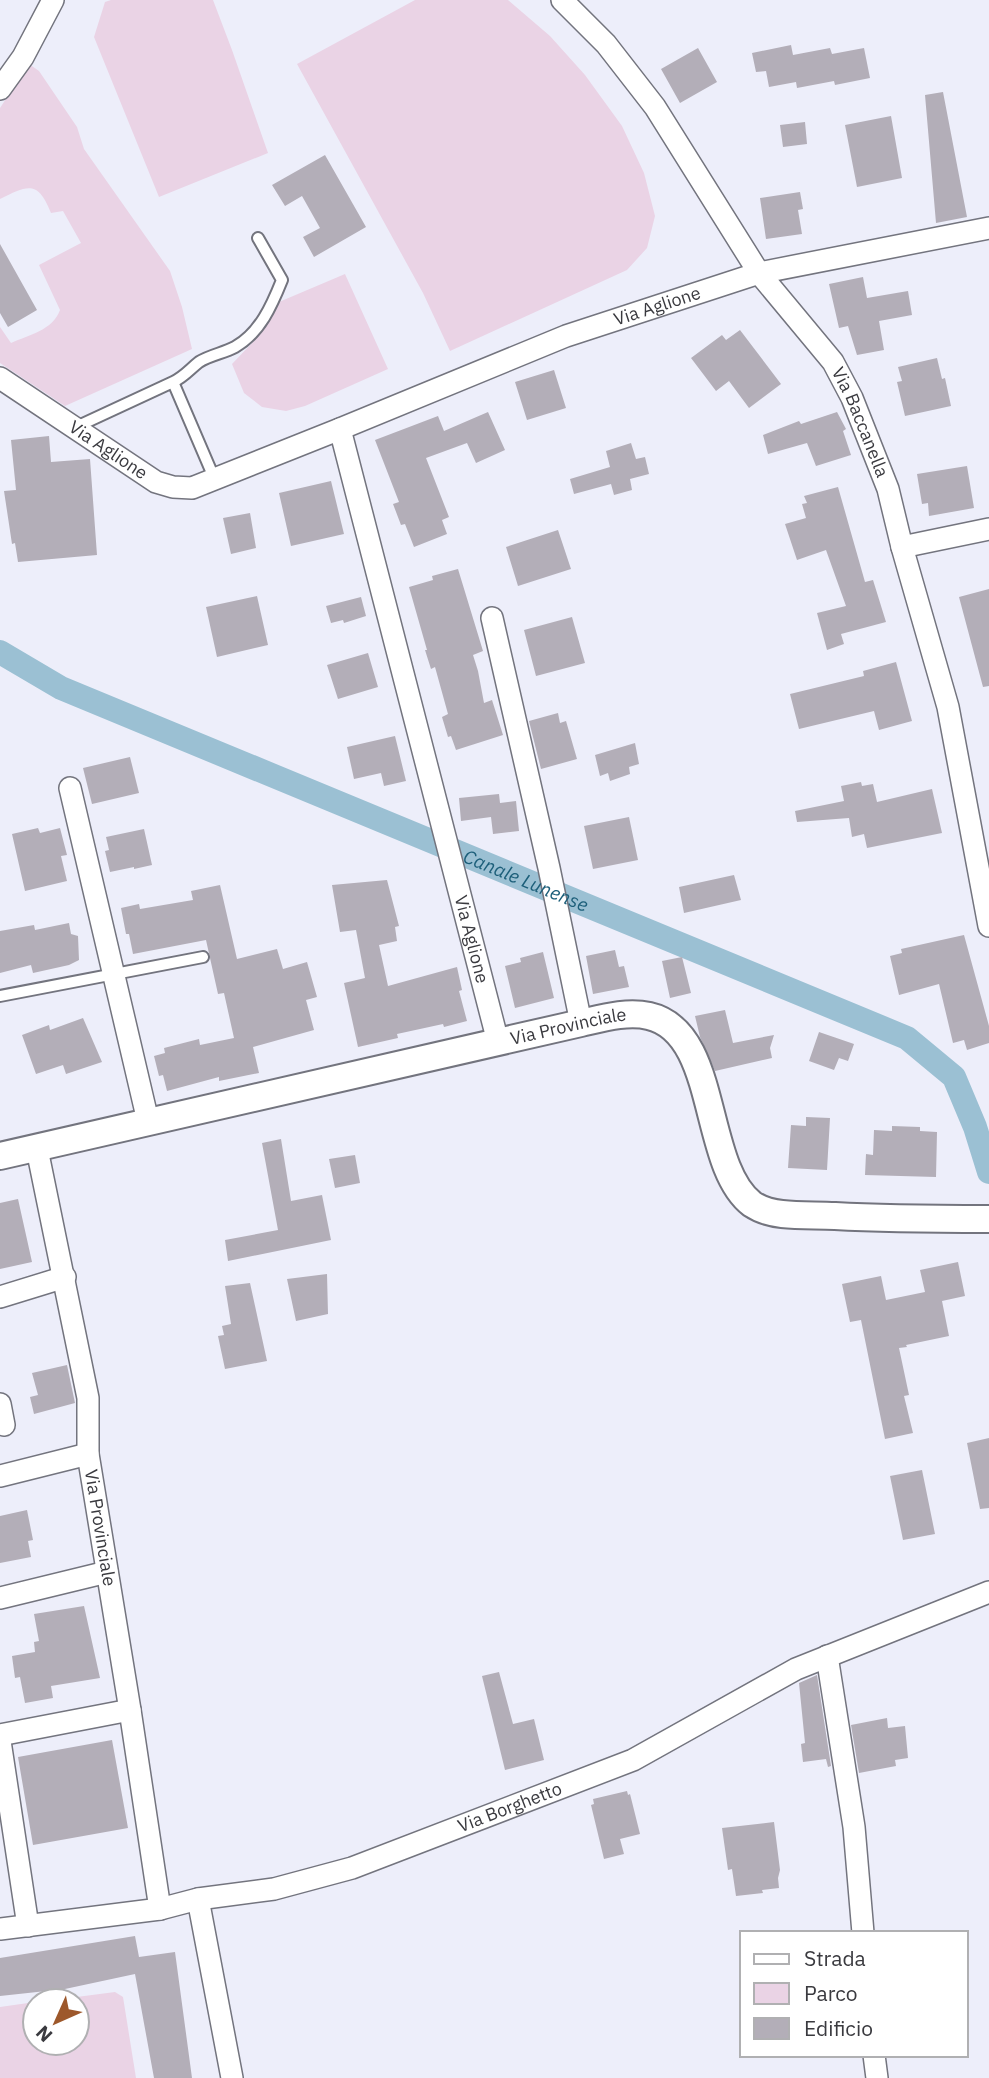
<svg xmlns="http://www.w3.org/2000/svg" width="989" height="2078" viewBox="0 0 989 2078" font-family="'IBM Plex Sans',sans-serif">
	<rect width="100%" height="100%" fill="#edeefa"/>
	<path fill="#ead3e5" d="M 111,0 L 213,0 L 232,50 L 268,153 L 159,197 L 94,37 L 105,2 Z
		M 415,0 L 508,0 L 550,36 L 585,75 L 622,126 L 644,173 L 655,216 L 647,248 L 627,270 L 450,351 L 423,293 L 297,64 Z
		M 29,64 L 39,71 L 77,127 L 84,149 L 170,271 L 182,307 L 192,349 L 65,406 L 0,363 L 0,327 L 11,343 C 29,335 53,330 60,310 L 39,265 L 81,243 L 63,211 L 51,213 C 38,180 28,185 0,199 L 0,108 Z
		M 345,274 L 388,369 L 305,406 L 286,411 L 262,407 L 244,393 L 232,364 L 254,341 L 279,302 Z
		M 115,1992 L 123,1997 L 136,2078 L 0,2078 L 0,2007 L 35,2002 L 35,2043 L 77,2043 L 77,2001 L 46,2001 Z"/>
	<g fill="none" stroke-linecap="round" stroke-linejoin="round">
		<path stroke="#9bc0d3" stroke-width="24" id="s1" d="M 0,652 L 61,688 L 907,1038 L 954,1077 L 975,1127 L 989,1172"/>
	</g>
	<path fill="#b3aeb8" d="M 791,45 L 793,55 L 830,48 L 832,54 L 864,48 L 870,78 L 835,85 L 834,81 L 797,88 L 796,82 L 769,87 L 766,71 L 756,72 L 752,53 Z
		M 698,48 L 717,82 L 680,103 L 661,69 Z
		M 943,92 L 967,217 L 936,223 L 925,95 Z
		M 891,116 L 902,178 L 857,187 L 845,125 Z
		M 805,122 L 807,144 L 783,147 L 780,125 Z
		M 325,155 L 366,227 L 314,257 L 303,237 L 320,228 L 302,196 L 285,206 L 272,185 Z
		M 800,192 L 803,209 L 798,210 L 802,234 L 766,239 L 760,198 Z
		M 0,244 L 37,310 L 8,327 L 0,313 Z
		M 863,277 L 867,298 L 908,291 L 912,315 L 879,321 L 884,350 L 857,355 L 848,326 L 839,328 L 829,284 Z
		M 740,330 L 781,384 L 749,408 L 729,381 L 716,391 L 691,358 L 722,335 L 726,340 Z
		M 937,358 L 942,379 L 945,378 L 951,406 L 905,416 L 897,382 L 902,381 L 898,367 Z
		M 554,370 L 566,408 L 527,420 L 515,382 Z
		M 488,412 L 505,450 L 476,463 L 467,443 L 426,458 L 449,517 L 442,520 L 447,534 L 414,547 L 405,524 L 401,525 L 393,504 L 399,502 L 375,440 L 438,416 L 444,431 Z
		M 837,412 L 846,429 L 843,431 L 851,455 L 816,466 L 807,443 L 768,454 L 763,435 L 799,421 L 801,424 Z
		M 49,436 L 51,462 L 90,459 L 97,555 L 18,562 L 15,543 L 12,544 L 4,491 L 16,490 L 11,440 Z
		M 631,443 L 636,459 L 645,457 L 649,474 L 630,479 L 632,490 L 614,495 L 611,484 L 574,494 L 570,479 L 610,467 L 606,451 Z
		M 967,466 L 974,508 L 929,516 L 928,503 L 922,504 L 917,474 Z
		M 331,481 L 344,534 L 291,546 L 279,493 Z
		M 838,487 L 865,582 L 873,580 L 886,622 L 841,634 L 844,644 L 827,650 L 817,613 L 846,606 L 826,550 L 797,560 L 785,524 L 806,518 L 802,504 L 807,503 L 804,496 Z
		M 250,513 L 256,548 L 231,554 L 223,518 Z
		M 558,530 L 571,569 L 518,586 L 506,547 Z
		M 458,569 L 483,651 L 473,655 L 478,671 L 484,703 L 492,700 L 503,735 L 456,750 L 451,736 L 448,737 L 442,717 L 448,714 L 435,667 L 431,669 L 425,650 L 427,650 L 409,587 L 433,580 L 432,576 Z
		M 989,589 L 989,686 L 983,687 L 959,597 Z
		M 257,596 L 268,645 L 217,657 L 206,607 Z
		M 361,597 L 366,616 L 344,623 L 343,620 L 331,623 L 326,606 Z
		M 572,617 L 585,663 L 536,676 L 524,630 Z
		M 368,653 L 378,687 L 338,699 L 327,665 Z
		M 896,662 L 912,721 L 879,730 L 874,711 L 799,729 L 790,694 L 864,676 L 863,671 Z
		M 558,713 L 560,723 L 566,721 L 577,759 L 541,769 L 529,721 Z
		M 395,736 L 406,781 L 384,786 L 381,773 L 354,779 L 347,747 Z
		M 635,743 L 639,764 L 629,767 L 630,774 L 610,781 L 608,773 L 600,776 L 595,755 Z
		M 130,757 L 139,793 L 92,804 L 83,768 Z
		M 861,782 L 862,786 L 873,784 L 877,802 L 932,789 L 942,833 L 867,848 L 864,834 L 852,837 L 849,818 L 797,822 L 795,811 L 844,801 L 841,786 Z
		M 499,794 L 500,803 L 516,801 L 519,831 L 493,834 L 491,817 L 461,821 L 459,798 Z
		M 629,817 L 638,860 L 593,869 L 584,826 Z
		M 38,828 L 40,833 L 60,828 L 67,855 L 61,856 L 67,881 L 25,891 L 12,834 Z
		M 144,829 L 152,865 L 134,869 L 134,867 L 110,872 L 105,851 L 109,850 L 106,837 Z
		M 734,875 L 741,900 L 684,913 L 679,887 Z
		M 387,880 L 399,926 L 395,927 L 397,941 L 379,945 L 388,986 L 457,967 L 462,990 L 459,991 L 467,1021 L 444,1027 L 443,1024 L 397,1034 L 398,1038 L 358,1047 L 344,983 L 365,978 L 356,930 L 340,932 L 332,885 Z
		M 220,885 L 237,959 L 277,949 L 283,969 L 307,962 L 317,997 L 306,1000 L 314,1030 L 253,1047 L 259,1073 L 219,1081 L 219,1077 L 167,1091 L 163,1075 L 159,1076 L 154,1056 L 165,1053 L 164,1048 L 199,1039 L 200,1045 L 234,1038 L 224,993 L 218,994 L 206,940 L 133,954 L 129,934 L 126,934 L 121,908 L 139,904 L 140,909 L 193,900 L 191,891 Z
		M 69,923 L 71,934 L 78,936 L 79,960 L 69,965 L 33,973 L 31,965 L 0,973 L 0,931 L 34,925 L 35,930 Z
		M 964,935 L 989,1026 L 989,1043 L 967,1050 L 964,1040 L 953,1043 L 939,984 L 899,995 L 890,956 L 902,953 L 901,949 Z
		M 615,950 L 619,967 L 624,966 L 629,987 L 593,994 L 586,956 Z
		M 543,952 L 554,998 L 515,1008 L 505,966 L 521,962 L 520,958 Z
		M 682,957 L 691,993 L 670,998 L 662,961 Z
		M 725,1010 L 733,1043 L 774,1035 L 770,1048 L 772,1058 L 715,1071 L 700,1037 L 695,1016 Z
		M 83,1018 L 102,1062 L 66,1074 L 63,1065 L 36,1074 L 22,1035 L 49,1025 L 50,1030 Z
		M 819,1032 L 854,1044 L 848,1061 L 839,1058 L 834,1070 L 809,1061 Z
		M 806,1117 L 830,1118 L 827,1170 L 788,1168 L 791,1125 L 806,1126 Z
		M 892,1126 L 920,1127 L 920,1131 L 937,1132 L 936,1177 L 865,1175 L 866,1154 L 873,1155 L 874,1130 L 892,1131 Z
		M 281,1139 L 291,1201 L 322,1195 L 331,1240 L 228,1261 L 225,1240 L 278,1230 L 262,1143 Z
		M 355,1155 L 360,1183 L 335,1188 L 329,1159 Z
		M 18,1199 L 32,1262 L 0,1269 L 0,1203 Z
		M 958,1262 L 965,1296 L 942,1301 L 949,1336 L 906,1345 L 907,1347 L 899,1348 L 909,1395 L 904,1396 L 913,1433 L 885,1439 L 861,1320 L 850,1322 L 842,1284 L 881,1276 L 886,1300 L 925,1292 L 920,1270 Z
		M 327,1274 L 328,1314 L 296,1321 L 287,1279 Z
		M 250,1283 L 267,1361 L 225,1369 L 218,1336 L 224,1335 L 222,1326 L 231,1324 L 225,1286 Z
		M 67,1365 L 75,1403 L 34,1414 L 30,1397 L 38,1395 L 32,1373 Z
		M 989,1438 L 989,1508 L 980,1509 L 967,1443 Z
		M 922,1470 L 935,1534 L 903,1540 L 890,1476 Z
		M 27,1510 L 33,1540 L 28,1541 L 31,1557 L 0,1563 L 0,1516 Z
		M 84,1606 L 100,1678 L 51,1686 L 53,1698 L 25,1703 L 20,1677 L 15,1678 L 12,1656 L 35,1652 L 34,1642 L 39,1641 L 34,1614 Z
		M 499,1672 L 513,1724 L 534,1719 L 544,1760 L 505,1770 L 482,1676 Z
		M 817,1675 L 831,1766 L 828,1767 L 826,1759 L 803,1762 L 801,1744 L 805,1743 L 799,1683 Z
		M 887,1718 L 888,1728 L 905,1726 L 908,1758 L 895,1760 L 896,1766 L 859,1773 L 851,1725 Z
		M 112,1740 L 128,1828 L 33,1845 L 18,1757 Z
		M 627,1791 L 628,1795 L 630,1794 L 640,1834 L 620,1839 L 624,1854 L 604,1859 L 591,1805 L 594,1804 L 593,1799 Z
		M 774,1822 L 780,1870 L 778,1878 L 779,1888 L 762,1890 L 763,1893 L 736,1896 L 732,1869 L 728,1870 L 722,1828 Z
		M 135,1936 L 139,1957 L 175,1952 L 192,2078 L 154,2078 L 135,1974 L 65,1989 L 0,1996 L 0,1958 Z"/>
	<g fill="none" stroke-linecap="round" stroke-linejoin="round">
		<g stroke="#73747e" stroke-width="14">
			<path id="service" d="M 173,382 C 184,377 190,369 199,362 C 210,355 224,353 235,347 C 260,333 272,305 282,280 L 258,238
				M 76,427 L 173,382 L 215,480
				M 0,996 L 203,957"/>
		</g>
		<g stroke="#73747e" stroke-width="24">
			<g id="minor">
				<path id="s2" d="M 562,0 L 606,44 L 655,107 L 759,273 L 833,362 L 852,398 L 888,489 L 902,547 L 948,707 L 989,926"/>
				<path d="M 0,89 L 23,57 L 53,0"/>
				<path id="s3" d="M 0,378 L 156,482 L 173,487 L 192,488 L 340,429 L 566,336 L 759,273 L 989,228"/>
				<path id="s4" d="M 340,429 L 498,1042"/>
				<path d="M 902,547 L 989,529"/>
				<path d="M 492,618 L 549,868 L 581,1023"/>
				<path d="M 70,788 L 148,1121"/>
				<path id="s5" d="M 37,1149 L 88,1398 L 88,1454 L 130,1710 L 160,1909"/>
				<path d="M 0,1297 L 65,1277"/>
				<path d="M 0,1404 L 4,1425"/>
				<path d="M 0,1476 L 88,1454"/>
				<path d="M 0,1598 L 107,1572"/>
				<path d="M 827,1656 L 854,1827 L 863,1933"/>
				<path d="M 0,1735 L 130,1710"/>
				<path d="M 0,1741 L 28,1926"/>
				<path d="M 198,1899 L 232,2078"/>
				<path id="s6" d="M 0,1929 L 160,1909 L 198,1899 L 274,1889 L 352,1868 L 633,1760 L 796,1669 L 989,1592"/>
				<path d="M 874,2055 L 877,2078"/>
			</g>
		</g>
		<g stroke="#73747e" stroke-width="30">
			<g id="tertiary">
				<path id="s7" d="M 0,1156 L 581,1023 C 603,1018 627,1011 649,1016 C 720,1032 701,1165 752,1204 C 761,1210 772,1213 782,1214 C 800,1216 818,1215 835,1216 C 886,1219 938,1219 989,1219"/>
			</g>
		</g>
		<use href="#service" stroke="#fff" stroke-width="10"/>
		<use href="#minor" stroke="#fff" stroke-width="21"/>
		<use href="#tertiary" stroke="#fff" stroke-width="26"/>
	</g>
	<g text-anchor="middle" stroke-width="6" stroke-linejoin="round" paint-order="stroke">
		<g font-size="18" fill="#3a3a3f" stroke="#fff">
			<text dy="6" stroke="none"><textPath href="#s3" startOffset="724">Via Aglione</textPath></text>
			<text dy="6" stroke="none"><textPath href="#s2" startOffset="520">Via Baccanella</textPath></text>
			<text dy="6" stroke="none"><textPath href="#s3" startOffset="130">Via Aglione</textPath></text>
			<text dy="6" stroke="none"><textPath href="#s4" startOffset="527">Via Aglione</textPath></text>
			<text dy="6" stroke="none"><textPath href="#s7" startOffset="583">Via Provinciale</textPath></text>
			<text dy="6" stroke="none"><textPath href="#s5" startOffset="385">Via Provinciale</textPath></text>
			<text dy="6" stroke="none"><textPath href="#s6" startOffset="527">Via Borghetto</textPath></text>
		</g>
		<g font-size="19" font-style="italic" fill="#1d5f7a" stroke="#fff">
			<text dy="7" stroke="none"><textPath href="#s1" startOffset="574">Canale Lunense</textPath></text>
		</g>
	</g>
	<rect x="740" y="1931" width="228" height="126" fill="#ffffff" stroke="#b0b0b2" stroke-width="2"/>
	<rect x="754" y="1954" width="35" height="10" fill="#ffffff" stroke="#b0b0b2" stroke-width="2"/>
	<text x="804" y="1966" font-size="21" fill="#3a3a3f">Strada</text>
	<rect x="754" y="1983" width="35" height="21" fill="#ead3e5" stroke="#b0b0b2" stroke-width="2"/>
	<text x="804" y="2001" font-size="21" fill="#3a3a3f">Parco</text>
	<rect x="754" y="2018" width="35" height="21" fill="#b3aeb8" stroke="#b0b0b2" stroke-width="2"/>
	<text x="804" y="2036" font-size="21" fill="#3a3a3f">Edificio</text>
	<g transform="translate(56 2022) rotate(225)"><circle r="33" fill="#ffffff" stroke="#b0b0b2" stroke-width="2"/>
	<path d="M0-5L12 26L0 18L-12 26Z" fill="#9d582b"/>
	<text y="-10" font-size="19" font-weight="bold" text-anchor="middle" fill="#3a3a3f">N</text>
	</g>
</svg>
